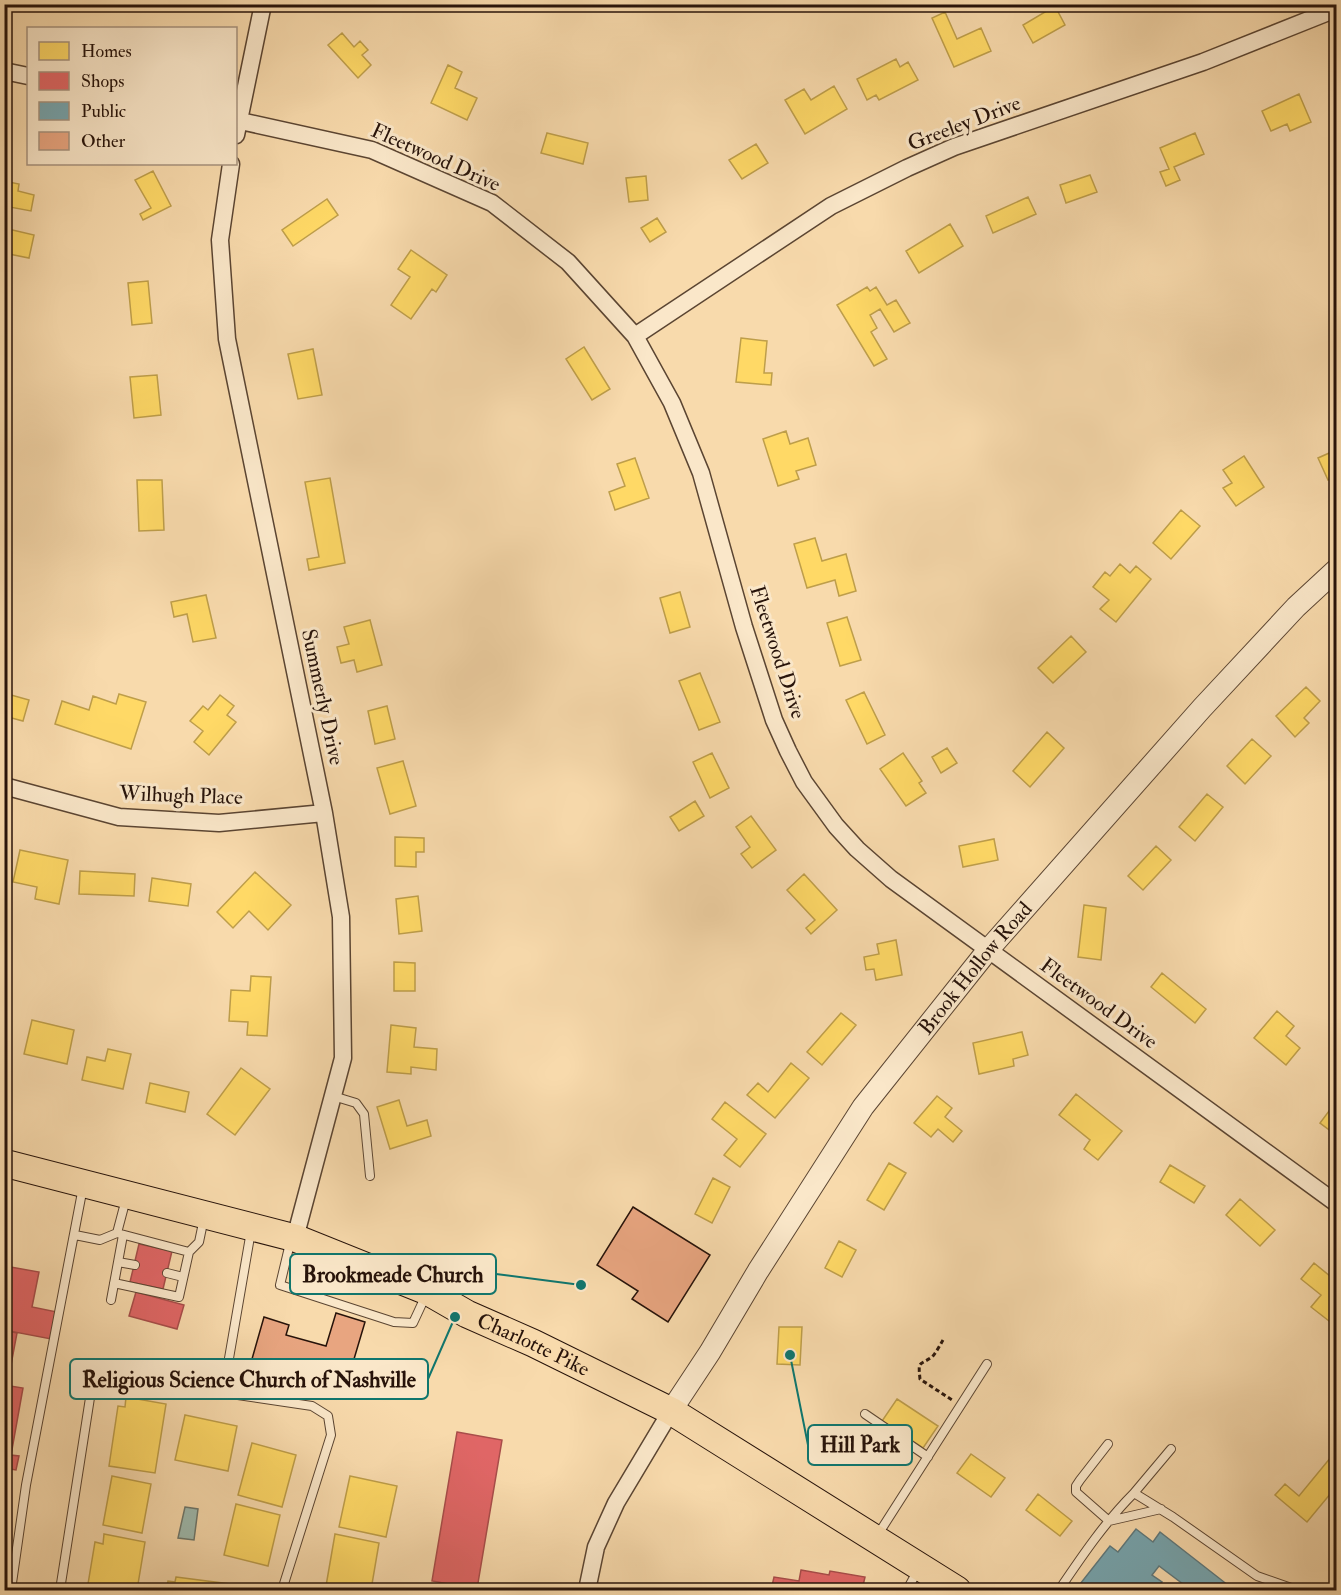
<svg xmlns="http://www.w3.org/2000/svg" width="1341" height="1595" viewBox="0 0 1341 1595" font-family="'IM FELL Double Pica',serif">
	<rect width="100%" height="100%" fill="#f8daac"/>
	<filter id="stains"><feTurbulence type="fractalNoise" baseFrequency=".00333" numOctaves="4"/><feColorMatrix values="0 0 0 0 .2 0 0 0 0 .09 0 0 0 0 .02 0 0 0 .5 -.17"/></filter>
	<radialGradient id="worn" r=".72"><stop offset=".6" stop-color="#630" stop-opacity="0"/><stop offset="1" stop-color="#630" stop-opacity=".3"/></radialGradient>
	<path fill="#9ebaae" stroke="#6e776c" stroke-width="1.5" d="M 185,1507 L 198,1509 L 194,1540 L 178,1538 Z"/>
	<path fill="#ffd966" stroke="#be9e4a" stroke-width="1.5" d="M 1055,6 L 1065,25 L 1033,43 L 1023,25 Z
		M 945,12 L 957,39 L 981,28 L 991,51 L 954,67 L 932,18 Z
		M 342,33 L 354,47 L 360,41 L 368,50 L 362,55 L 371,65 L 358,78 L 328,45 Z
		M 896,59 L 900,67 L 908,62 L 918,80 L 879,100 L 876,95 L 867,100 L 857,79 Z
		M 448,65 L 462,72 L 455,88 L 477,98 L 467,120 L 431,103 Z
		M 834,86 L 847,109 L 805,134 L 785,100 L 804,89 L 811,100 Z
		M 1299,94 L 1311,122 L 1290,131 L 1287,124 L 1271,131 L 1262,111 Z
		M 547,133 L 588,143 L 583,164 L 541,153 Z
		M 1195,133 L 1204,154 L 1174,167 L 1180,180 L 1166,186 L 1160,172 L 1169,169 L 1160,148 Z
		M 756,144 L 768,163 L 742,179 L 729,160 Z
		M 153,171 L 171,206 L 143,220 L 140,214 L 151,208 L 135,180 Z
		M 1090,175 L 1097,192 L 1066,203 L 1060,185 Z
		M 646,176 L 648,200 L 629,202 L 626,178 Z
		M 4,181 L 19,184 L 18,191 L 34,195 L 31,211 L 4,206 Z
		M 1028,197 L 1036,214 L 993,233 L 986,216 Z
		M 327,199 L 338,215 L 293,246 L 282,230 Z
		M 657,218 L 666,232 L 650,242 L 641,228 Z
		M 950,224 L 963,246 L 919,273 L 906,251 Z
		M 4,228 L 34,235 L 29,258 L 4,253 Z
		M 411,250 L 447,275 L 436,292 L 432,289 L 411,319 L 391,305 L 410,277 L 398,269 Z
		M 148,281 L 152,323 L 132,325 L 128,283 Z
		M 867,287 L 870,291 L 876,287 L 887,305 L 896,300 L 910,323 L 894,332 L 880,309 L 870,315 L 877,328 L 871,332 L 887,359 L 874,366 L 837,305 Z
		M 741,338 L 767,341 L 764,373 L 772,373 L 771,385 L 736,382 Z
		M 584,347 L 610,389 L 592,400 L 566,359 Z
		M 313,349 L 322,395 L 298,399 L 288,354 Z
		M 157,375 L 161,415 L 134,418 L 130,377 Z
		M 786,431 L 790,444 L 808,438 L 816,465 L 796,471 L 799,479 L 778,486 L 763,439 Z
		M 1336,450 L 1336,476 L 1328,480 L 1318,458 Z
		M 1244,456 L 1264,487 L 1236,506 L 1223,488 L 1232,483 L 1223,470 Z
		M 635,458 L 649,498 L 615,510 L 609,492 L 625,486 L 617,464 Z
		M 330,478 L 345,563 L 309,570 L 307,559 L 319,557 L 305,482 Z
		M 137,480 L 162,480 L 164,530 L 139,531 Z
		M 1181,510 L 1200,526 L 1171,559 L 1153,543 Z
		M 815,538 L 822,561 L 846,554 L 856,591 L 839,596 L 835,580 L 807,588 L 794,544 Z
		M 1120,564 L 1130,573 L 1136,566 L 1151,579 L 1116,622 L 1100,609 L 1109,600 L 1093,587 L 1105,572 L 1110,576 Z
		M 680,592 L 690,627 L 670,633 L 660,598 Z
		M 206,595 L 216,638 L 193,642 L 187,614 L 174,617 L 171,602 Z
		M 847,617 L 861,660 L 840,666 L 827,623 Z
		M 370,620 L 382,665 L 357,672 L 354,660 L 341,663 L 337,647 L 349,644 L 344,627 Z
		M 1071,636 L 1086,652 L 1053,683 L 1038,668 Z
		M 700,673 L 720,722 L 699,730 L 679,681 Z
		M 1306,687 L 1320,701 L 1304,718 L 1309,723 L 1295,737 L 1276,716 Z
		M 864,692 L 885,735 L 867,744 L 846,700 Z
		M 4,693 L 29,700 L 23,721 L 4,716 Z
		M 119,694 L 146,702 L 131,749 L 55,724 L 62,701 L 89,710 L 93,696 L 116,704 Z
		M 220,695 L 234,706 L 227,715 L 236,722 L 209,755 L 194,742 L 203,731 L 190,721 L 203,706 L 208,710 Z
		M 387,706 L 395,739 L 375,744 L 368,711 Z
		M 1047,732 L 1064,748 L 1030,787 L 1013,771 Z
		M 1252,739 L 1271,756 L 1245,784 L 1227,766 Z
		M 947,748 L 957,763 L 941,773 L 932,757 Z
		M 712,753 L 729,788 L 710,798 L 693,762 Z
		M 903,753 L 922,781 L 919,783 L 926,793 L 906,806 L 880,769 Z
		M 403,761 L 416,806 L 390,814 L 377,768 Z
		M 1207,794 L 1223,807 L 1195,841 L 1179,827 Z
		M 695,801 L 704,816 L 679,831 L 670,817 Z
		M 751,816 L 776,850 L 752,868 L 741,854 L 750,847 L 736,827 Z
		M 395,837 L 424,838 L 424,852 L 416,852 L 416,867 L 395,866 Z
		M 994,839 L 998,860 L 963,867 L 959,846 Z
		M 1156,846 L 1171,860 L 1143,890 L 1128,876 Z
		M 20,850 L 68,860 L 59,904 L 35,899 L 37,887 L 13,882 Z
		M 80,871 L 135,874 L 134,896 L 79,894 Z
		M 255,872 L 291,905 L 268,930 L 249,911 L 233,928 L 217,912 Z
		M 804,874 L 837,910 L 811,934 L 806,928 L 815,920 L 787,890 Z
		M 152,878 L 191,884 L 188,906 L 149,901 Z
		M 418,896 L 422,931 L 399,934 L 396,899 Z
		M 1084,905 L 1106,908 L 1101,960 L 1078,957 Z
		M 896,940 L 902,975 L 876,980 L 874,969 L 866,970 L 864,957 L 879,954 L 877,944 Z
		M 394,962 L 415,963 L 415,991 L 394,991 Z
		M 1162,973 L 1206,1009 L 1195,1023 L 1151,987 Z
		M 251,976 L 271,977 L 267,1036 L 247,1035 L 248,1022 L 229,1021 L 231,990 L 250,991 Z
		M 1277,1011 L 1294,1026 L 1286,1036 L 1300,1048 L 1286,1065 L 1254,1038 Z
		M 841,1013 L 856,1025 L 822,1065 L 807,1052 Z
		M 32,1020 L 74,1030 L 67,1064 L 24,1054 Z
		M 391,1025 L 416,1028 L 414,1047 L 437,1049 L 436,1070 L 411,1067 L 411,1074 L 387,1072 Z
		M 1022,1032 L 1028,1055 L 1013,1059 L 1014,1066 L 979,1074 L 973,1043 Z
		M 108,1049 L 131,1054 L 123,1089 L 82,1080 L 87,1057 L 105,1061 Z
		M 791,1063 L 809,1078 L 775,1118 L 747,1095 L 758,1083 L 768,1092 Z
		M 241,1068 L 270,1089 L 235,1135 L 207,1114 Z
		M 150,1083 L 189,1092 L 185,1112 L 146,1103 Z
		M 1076,1094 L 1122,1131 L 1098,1160 L 1084,1149 L 1090,1140 L 1059,1115 Z
		M 937,1096 L 952,1108 L 945,1117 L 962,1131 L 953,1142 L 938,1129 L 931,1137 L 914,1123 Z
		M 399,1100 L 407,1126 L 427,1120 L 431,1136 L 390,1149 L 377,1107 Z
		M 725,1102 L 766,1134 L 740,1167 L 724,1155 L 737,1139 L 712,1119 Z
		M 1335,1103 L 1336,1103 L 1336,1135 L 1320,1123 Z
		M 889,1163 L 906,1173 L 884,1210 L 867,1200 Z
		M 1170,1165 L 1205,1186 L 1194,1203 L 1160,1182 Z
		M 713,1178 L 730,1187 L 712,1223 L 695,1214 Z
		M 1240,1199 L 1275,1230 L 1260,1246 L 1226,1215 Z
		M 839,1241 L 856,1250 L 842,1277 L 825,1268 Z
		M 1314,1263 L 1336,1281 L 1336,1311 L 1329,1321 L 1311,1307 L 1321,1295 L 1301,1279 Z
		M 779,1327 L 802,1327 L 800,1365 L 777,1364 Z
		M 126,1397 L 166,1404 L 155,1473 L 109,1466 L 118,1406 L 125,1407 Z
		M 897,1399 L 938,1426 L 923,1448 L 882,1421 Z
		M 185,1415 L 237,1426 L 228,1471 L 175,1460 Z
		M 252,1443 L 296,1455 L 282,1507 L 238,1495 Z
		M 971,1454 L 1005,1478 L 991,1497 L 957,1473 Z
		M 1331,1457 L 1336,1461 L 1336,1487 L 1307,1522 L 1275,1495 L 1285,1484 L 1299,1496 Z
		M 112,1476 L 151,1484 L 142,1533 L 103,1525 Z
		M 350,1476 L 397,1486 L 386,1537 L 339,1527 Z
		M 1038,1494 L 1072,1521 L 1060,1536 L 1026,1510 Z
		M 236,1504 L 280,1515 L 268,1566 L 224,1555 Z
		M 104,1534 L 145,1542 L 137,1590 L 87,1590 L 95,1542 L 103,1544 Z
		M 335,1534 L 379,1543 L 371,1590 L 349,1590 L 326,1586 Z
		M 176,1577 L 230,1584 L 229,1590 L 166,1590 L 168,1581 L 175,1582 Z"/>
	<path fill="#e06666" stroke="#a84d4a" stroke-width="1.5" d="M 139,1244 L 172,1251 L 163,1289 L 130,1282 Z
		M 5,1266 L 39,1272 L 32,1307 L 57,1312 L 51,1339 L 4,1330 Z
		M 136,1292 L 184,1305 L 177,1329 L 129,1316 Z
		M 4,1330 L 17,1333 L 7,1386 L 4,1385 Z
		M 4,1385 L 23,1388 L 11,1455 L 19,1456 L 16,1470 L 4,1468 Z
		M 457,1432 L 502,1440 L 477,1589 L 432,1581 Z
		M 801,1570 L 829,1575 L 830,1571 L 865,1577 L 862,1590 L 771,1590 L 774,1577 L 799,1581 Z"/>
	<path fill="#76a5af" stroke="#5e797e" stroke-width="1.5" d="M 1136,1529 L 1153,1542 L 1160,1532 L 1233,1589 L 1231,1590 L 1191,1590 L 1159,1566 L 1152,1575 L 1162,1582 L 1155,1590 L 1088,1590 L 1080,1584 L 1110,1546 L 1118,1552 Z"/>
	<path fill="#e8a580" stroke="#27130a" stroke-width="1.5" d="M 633,1207 L 710,1255 L 668,1322 L 632,1299 L 638,1291 L 597,1265 Z
		M 336,1313 L 365,1322 L 346,1386 L 252,1359 L 264,1317 L 289,1325 L 286,1335 L 326,1346 Z"/>
	<g fill="none" stroke-linecap="round" stroke-linejoin="round">
		<g stroke="#5b4532" stroke-width="10">
			<path id="service" d="M 333,1096 L 356,1103 L 364,1114 L 370,1176
				M 117,1233 L 126,1199
				M 75,1235 L 100,1240 L 117,1233 L 189,1252 L 179,1297 L 114,1283
				M 291,1239 L 280,1285 L 394,1322 L 413,1323 L 426,1295
				M 189,1252 L 199,1242 L 204,1218
				M 118,1262 L 135,1265
				M 167,1273 L 183,1277
				M 111,1300 L 123,1235
				M 223,1393 L 251,1231
				M 865,1414 L 928,1457
				M 1108,1444 L 1080,1480 L 1076,1486 L 1076,1492 L 1109,1521 L 1161,1509
				M 1134,1493 L 1171,1449
				M 877,1536 L 987,1364
				M 11,1590 L 26,1485 L 83,1187
				M 60,1590 L 92,1385 L 100,1375 L 312,1406 L 328,1416 L 331,1435 L 282,1590
				M 907,1590 L 918,1570
				M 1059,1590 C 1082,1556 1105,1522 1134,1493 L 1173,1517 L 1257,1576 L 1297,1590"/>
		</g>
		<g stroke="#5b4532" stroke-width="19">
			<path id="minor" d="M 4,71 L 28,76
				M 236,120 L 372,150 L 492,203 L 568,262 L 635,336 L 672,403 L 701,473 L 744,627 L 774,720 L 788,751 L 804,782 L 836,826 L 857,849 L 891,879 L 1336,1203
				M 236,135 L 263,4
				M 231,164 L 220,240 L 227,339 L 324,813 L 341,917 L 343,1058 L 295,1238
				M 635,336 L 831,206 L 907,168 L 954,147 L 1203,62 L 1336,9
				M 4,786 L 119,817 L 219,823 L 324,813
				M 587,1590 L 596,1547 L 616,1503 L 671,1411"/>
		</g>
		<g stroke="#5b4532" stroke-width="23">
			<g id="tertiary">
				<path id="s1" d="M 671,1411 L 710,1352 L 758,1271 L 863,1107 L 988,950 L 1202,708 L 1296,607 L 1336,570"/>
			</g>
		</g>
		<g stroke="#27130a" stroke-width="29">
			<g id="primary">
				<path id="s2" d="M 4,1163 L 295,1238 L 427,1291 L 467,1314 L 533,1343 L 671,1411 L 957,1590"/>
			</g>
		</g>
		<path stroke="#27130a" stroke-width="3" stroke-dasharray="4.5 3" stroke-linecap="butt" d="M 943,1340 C 940,1345 936,1353 932,1357 C 919,1366 918,1360 920,1379 L 952,1400"/>
		<use href="#service" stroke="#fae7c9" stroke-width="8"/>
		<use href="#minor" stroke="#fae7c9" stroke-width="16"/>
		<use href="#tertiary" stroke="#fae7c9" stroke-width="21"/>
		<use href="#primary" stroke="#f8daac" stroke-width="27"/>
	</g>
	<g text-anchor="middle" stroke-width="6" stroke-linejoin="round" paint-order="stroke">
		<g font-size="21" fill="#27130a" stroke="#fae7c9">
			<text transform="translate(964 123) rotate(-21)" y="7">Greeley Drive</text>
			<text transform="translate(436 157) rotate(24)" y="7">Fleetwood Drive</text>
			<text transform="translate(778 652) rotate(72)" y="7">Fleetwood Drive</text>
			<text transform="translate(323 697) rotate(78)" y="7">Summerly Drive</text>
			<text transform="translate(181 795) rotate(2)" y="7">Wilhugh Place</text>
			<text dy="7" stroke="none"><textPath href="#s1" startOffset="538">Brook Hollow Road</textPath></text>
			<text transform="translate(1099 1003) rotate(36)" y="7">Fleetwood Drive</text>
			<text dy="7" stroke="none"><textPath href="#s2" startOffset="562">Charlotte Pike</textPath></text>
		</g>
	</g>
	<path fill="none" stroke="#0f766e" stroke-width="2" d="M581 1285L496 1274M455 1317L428 1379M790 1355L808 1445"/>
	<g fill="#0f766e" stroke="#fae7c9" stroke-width="2">
		<circle cx="581" cy="1285" r="6"/>
		<circle cx="455" cy="1317" r="6"/>
		<circle cx="790" cy="1355" r="6"/>
	</g>
	<g fill="#fae7c9" stroke="#0f766e" stroke-width="2">
		<rect x="290" y="1254" width="206" height="40" rx="6"/>
		<rect x="70" y="1359" width="358" height="40" rx="6"/>
		<rect x="808" y="1425" width="104" height="40" rx="6"/>
	</g>
	<g font-size="22" text-anchor="middle" font-weight="bold" fill="#27130a">
		<text x="393" y="1282">Brookmeade Church</text>
		<text x="249" y="1387">Religious Science Church of Nashville</text>
		<text x="860" y="1452">Hill Park</text>
	</g>
	<rect width="1341" height="1595" fill="none" stroke="#f8daac" stroke-width="24"/>
	<rect x="6" y="6" width="1329" height="1583" fill="none" stroke="#27130a" stroke-width="3"/>
	<rect x="12" y="12" width="1317" height="1571" fill="none" stroke="#27130a" stroke-width="1.5"/>
	<rect x="27" y="27" width="210" height="138" fill="#fae7c9" stroke="#a6927d" stroke-width="1.5"/>
	<rect x="39" y="42" width="30" height="18" fill="#ffd966" stroke="#a6927d" stroke-width="1.5"/>
	<text x="81" y="57" font-size="18" fill="#27130a">Homes</text>
	<rect x="39" y="72" width="30" height="18" fill="#e06666" stroke="#a6927d" stroke-width="1.5"/>
	<text x="81" y="87" font-size="18" fill="#27130a">Shops</text>
	<rect x="39" y="102" width="30" height="18" fill="#76a5af" stroke="#a6927d" stroke-width="1.5"/>
	<text x="81" y="117" font-size="18" fill="#27130a">Public</text>
	<rect x="39" y="132" width="30" height="18" fill="#e8a580" stroke="#a6927d" stroke-width="1.5"/>
	<text x="81" y="147" font-size="18" fill="#27130a">Other</text>
	<rect width="100%" height="100%" filter="url(#stains)"/>
	<rect width="100%" height="100%" fill="url(#worn)"/>
</svg>
